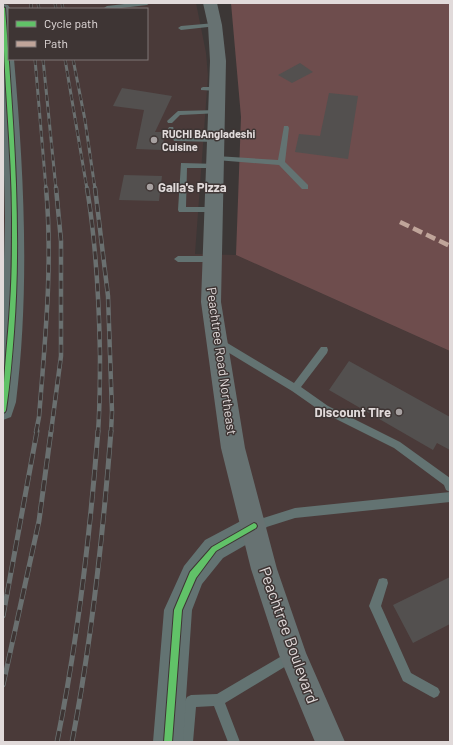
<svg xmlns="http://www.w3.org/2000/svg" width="453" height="745" viewBox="0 0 453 745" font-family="Barlow,sans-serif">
	<rect width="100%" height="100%" fill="#3c3736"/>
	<path fill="#4a3a39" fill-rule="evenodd" d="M 3,3 L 196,3 L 206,53 L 208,76 L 195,254 L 236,255 L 450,351 L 450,742 L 3,742 ZM 9,9 L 147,9 L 147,59 L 9,59 Z"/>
	<path fill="#6e4d4d" d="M 231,3 L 450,3 L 450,351 L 236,255 L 241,117 Z"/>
	<path fill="#53504f" d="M 300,63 L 313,72 L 292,83 L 278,75 Z
		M 122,88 L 172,96 L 155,132 L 165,132 L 162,150 L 136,149 L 144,110 L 113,106 Z
		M 329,93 L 358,96 L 348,159 L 295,152 L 299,134 L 320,136 Z
		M 124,175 L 162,176 L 159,201 L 119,200 Z
		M 349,361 L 450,417 L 450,450 L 437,443 L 433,450 L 329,390 Z
		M 450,577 L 450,624 L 413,643 L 393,605 Z"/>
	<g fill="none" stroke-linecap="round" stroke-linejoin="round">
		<path fill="#637372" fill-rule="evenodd" d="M 133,3 L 150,3 L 147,5 L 113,9 L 104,8 L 107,6 Z
			M 215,23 L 217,24 L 217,26 L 181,30 L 178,28 L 181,26 Z
			M 203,87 L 217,87 L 220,89 L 217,91 L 201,90 L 201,88 Z
			M 218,110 L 221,112 L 220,113 L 180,115 L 172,123 L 168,123 L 167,121 L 178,111 Z
			M 284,126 L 288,126 L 289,128 L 285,162 L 308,185 L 308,189 L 302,189 L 279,165 L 216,160 L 212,158 L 216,156 L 278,160 Z
			M 169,127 L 173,127 L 178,137 L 216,138 L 219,140 L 216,142 L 176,141 L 174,141 L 168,129 Z
			M 181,163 L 219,164 L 220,166 L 216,168 L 187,168 L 186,207 L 214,207 L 218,210 L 217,212 L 179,212 L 178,210 Z
			M 178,256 L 211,256 L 215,259 L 211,262 L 178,262 L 174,259 Z
			M 219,338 L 294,383 L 321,347 L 327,347 L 328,350 L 327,353 L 301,387 L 328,406 L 400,442 L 450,478 L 450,492 L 446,490 L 444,485 L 394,448 L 322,412 L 292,391 L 216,345 L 215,342 L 216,339 Z
			M 450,492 L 450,502 L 295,518 L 254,531 L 250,530 L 249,526 L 250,522 L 254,521 L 295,508 Z
			M 383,578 L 387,579 L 388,583 L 381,606 L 411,673 L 438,688 L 440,692 L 438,696 L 434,698 L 430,696 L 403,681 L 369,606 L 379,579 Z
			M 292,650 L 296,652 L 298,656 L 296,660 L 225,703 L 240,742 L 228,742 L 214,706 L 196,707 L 193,742 L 181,742 L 185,701 L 187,697 L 191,695 L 217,694 Z"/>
		<path fill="#637372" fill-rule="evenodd" d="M 3,4 L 8,5 L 10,8 L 9,59 L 14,59 C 24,173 30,288 16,402 L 11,417 L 3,420 L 3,301 L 5,218 L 3,130 Z
			M 254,514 L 263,517 L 267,526 L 263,535 L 223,558 L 202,584 L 192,610 L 183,742 L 153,742 L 164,610 L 184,566 L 205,540 Z"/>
		<path fill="#677272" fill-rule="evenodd" d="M 203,3 L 217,3 L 222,25 L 226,61 L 221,302 L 245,448 L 277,569 L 306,653 L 345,742 L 315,742 L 279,655 L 251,569 L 221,448 L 201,302 L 210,61 L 208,25 Z"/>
		<g stroke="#6a7070" stroke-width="3">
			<path id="rail-far2" d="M 31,3 L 31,9
				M 38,3 L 39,9
				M 55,3 L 56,9
				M 62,3 L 63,9
				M 35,59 L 46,189
				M 43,59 L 56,189
				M 65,59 L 87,189
				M 73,59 L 85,120 L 95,189
				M 3,62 L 9,54"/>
		</g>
		<g stroke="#6a7070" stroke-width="4.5">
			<path id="rail-far1" d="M 87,188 C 96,243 99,299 100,355 C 100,381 100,406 98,432
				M 95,188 L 108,296 L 112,412 L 111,432
				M 36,432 L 39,417 C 45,341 53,264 46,188
				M 51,432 L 61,356 L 61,241 L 56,188"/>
		</g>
		<g stroke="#6a7070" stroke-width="5">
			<path id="rail" d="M 3,616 L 37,431
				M 3,685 L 39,521 L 51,431
				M 57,742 C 78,639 90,535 98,431
				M 72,742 C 92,639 103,535 111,431"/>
		</g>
		<use href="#rail-far2" stroke="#3e3534" stroke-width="2" stroke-dasharray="6" stroke-linecap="butt"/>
		<use href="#rail-far1" stroke="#3e3534" stroke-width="3" stroke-dasharray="8" stroke-linecap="butt"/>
		<use href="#rail" stroke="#3e3534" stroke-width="3.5" stroke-dasharray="11" stroke-linecap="butt"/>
		<path stroke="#c0a59a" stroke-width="4.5" stroke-dasharray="10 4.5" stroke-linecap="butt" d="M 400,222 L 450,246"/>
		<g stroke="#3e3534" stroke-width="2">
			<path id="cycleway" d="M 3,7 L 5,8 C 13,116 22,224 14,332 C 12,358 10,384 6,410 L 5,412 L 3,413 C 3,376 8,340 10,304 C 12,276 12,247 12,219 C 12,148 3,78 3,7 Z
				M 254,523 L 256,524 L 257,526 L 256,528 L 216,551 L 196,578 L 182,610 L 172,742 L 164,742 L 174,610 L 190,572 L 212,547 Z"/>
		</g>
		<use href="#cycleway" fill="#61c268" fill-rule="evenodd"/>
	</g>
	<g fill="#a7a1a1" stroke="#3e3534" stroke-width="1.5">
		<circle cx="154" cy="140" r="4"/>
		<circle cx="150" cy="187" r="4"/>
		<circle cx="399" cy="412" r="4"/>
	</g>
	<g text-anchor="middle" stroke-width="3" stroke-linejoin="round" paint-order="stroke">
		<g font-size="11" font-weight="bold" fill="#e1dada" stroke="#3e3534" text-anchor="start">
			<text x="162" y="138">RUCHI BAngladeshi<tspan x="162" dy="13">Cuisine</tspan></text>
		</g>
		<g font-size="13" font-weight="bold" fill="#e1dada" stroke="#3e3534" text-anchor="start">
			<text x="158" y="192">Galla's Pizza</text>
			<text x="391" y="417" text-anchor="end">Discount Tire</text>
		</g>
		<g font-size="13" fill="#e1dada" stroke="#3e3534">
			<text transform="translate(222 361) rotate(82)" y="5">Peachtree Road Northeast</text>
		</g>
		<g font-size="16" fill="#e1dada" stroke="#3e3534">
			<text transform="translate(289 635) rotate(70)" y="6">Peachtree Boulevard</text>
		</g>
	</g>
	<rect width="453" height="745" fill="none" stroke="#e1dada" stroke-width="8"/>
	<rect x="8" y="8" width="140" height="52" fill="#3e3534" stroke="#7f7776"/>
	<rect x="16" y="21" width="20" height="6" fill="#61c268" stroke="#7f7776"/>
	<text x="44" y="28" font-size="12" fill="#e1dada">Cycle path</text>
	<rect x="16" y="41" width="20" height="6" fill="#c0a59a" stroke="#7f7776"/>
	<text x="44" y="48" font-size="12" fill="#e1dada">Path</text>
</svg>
